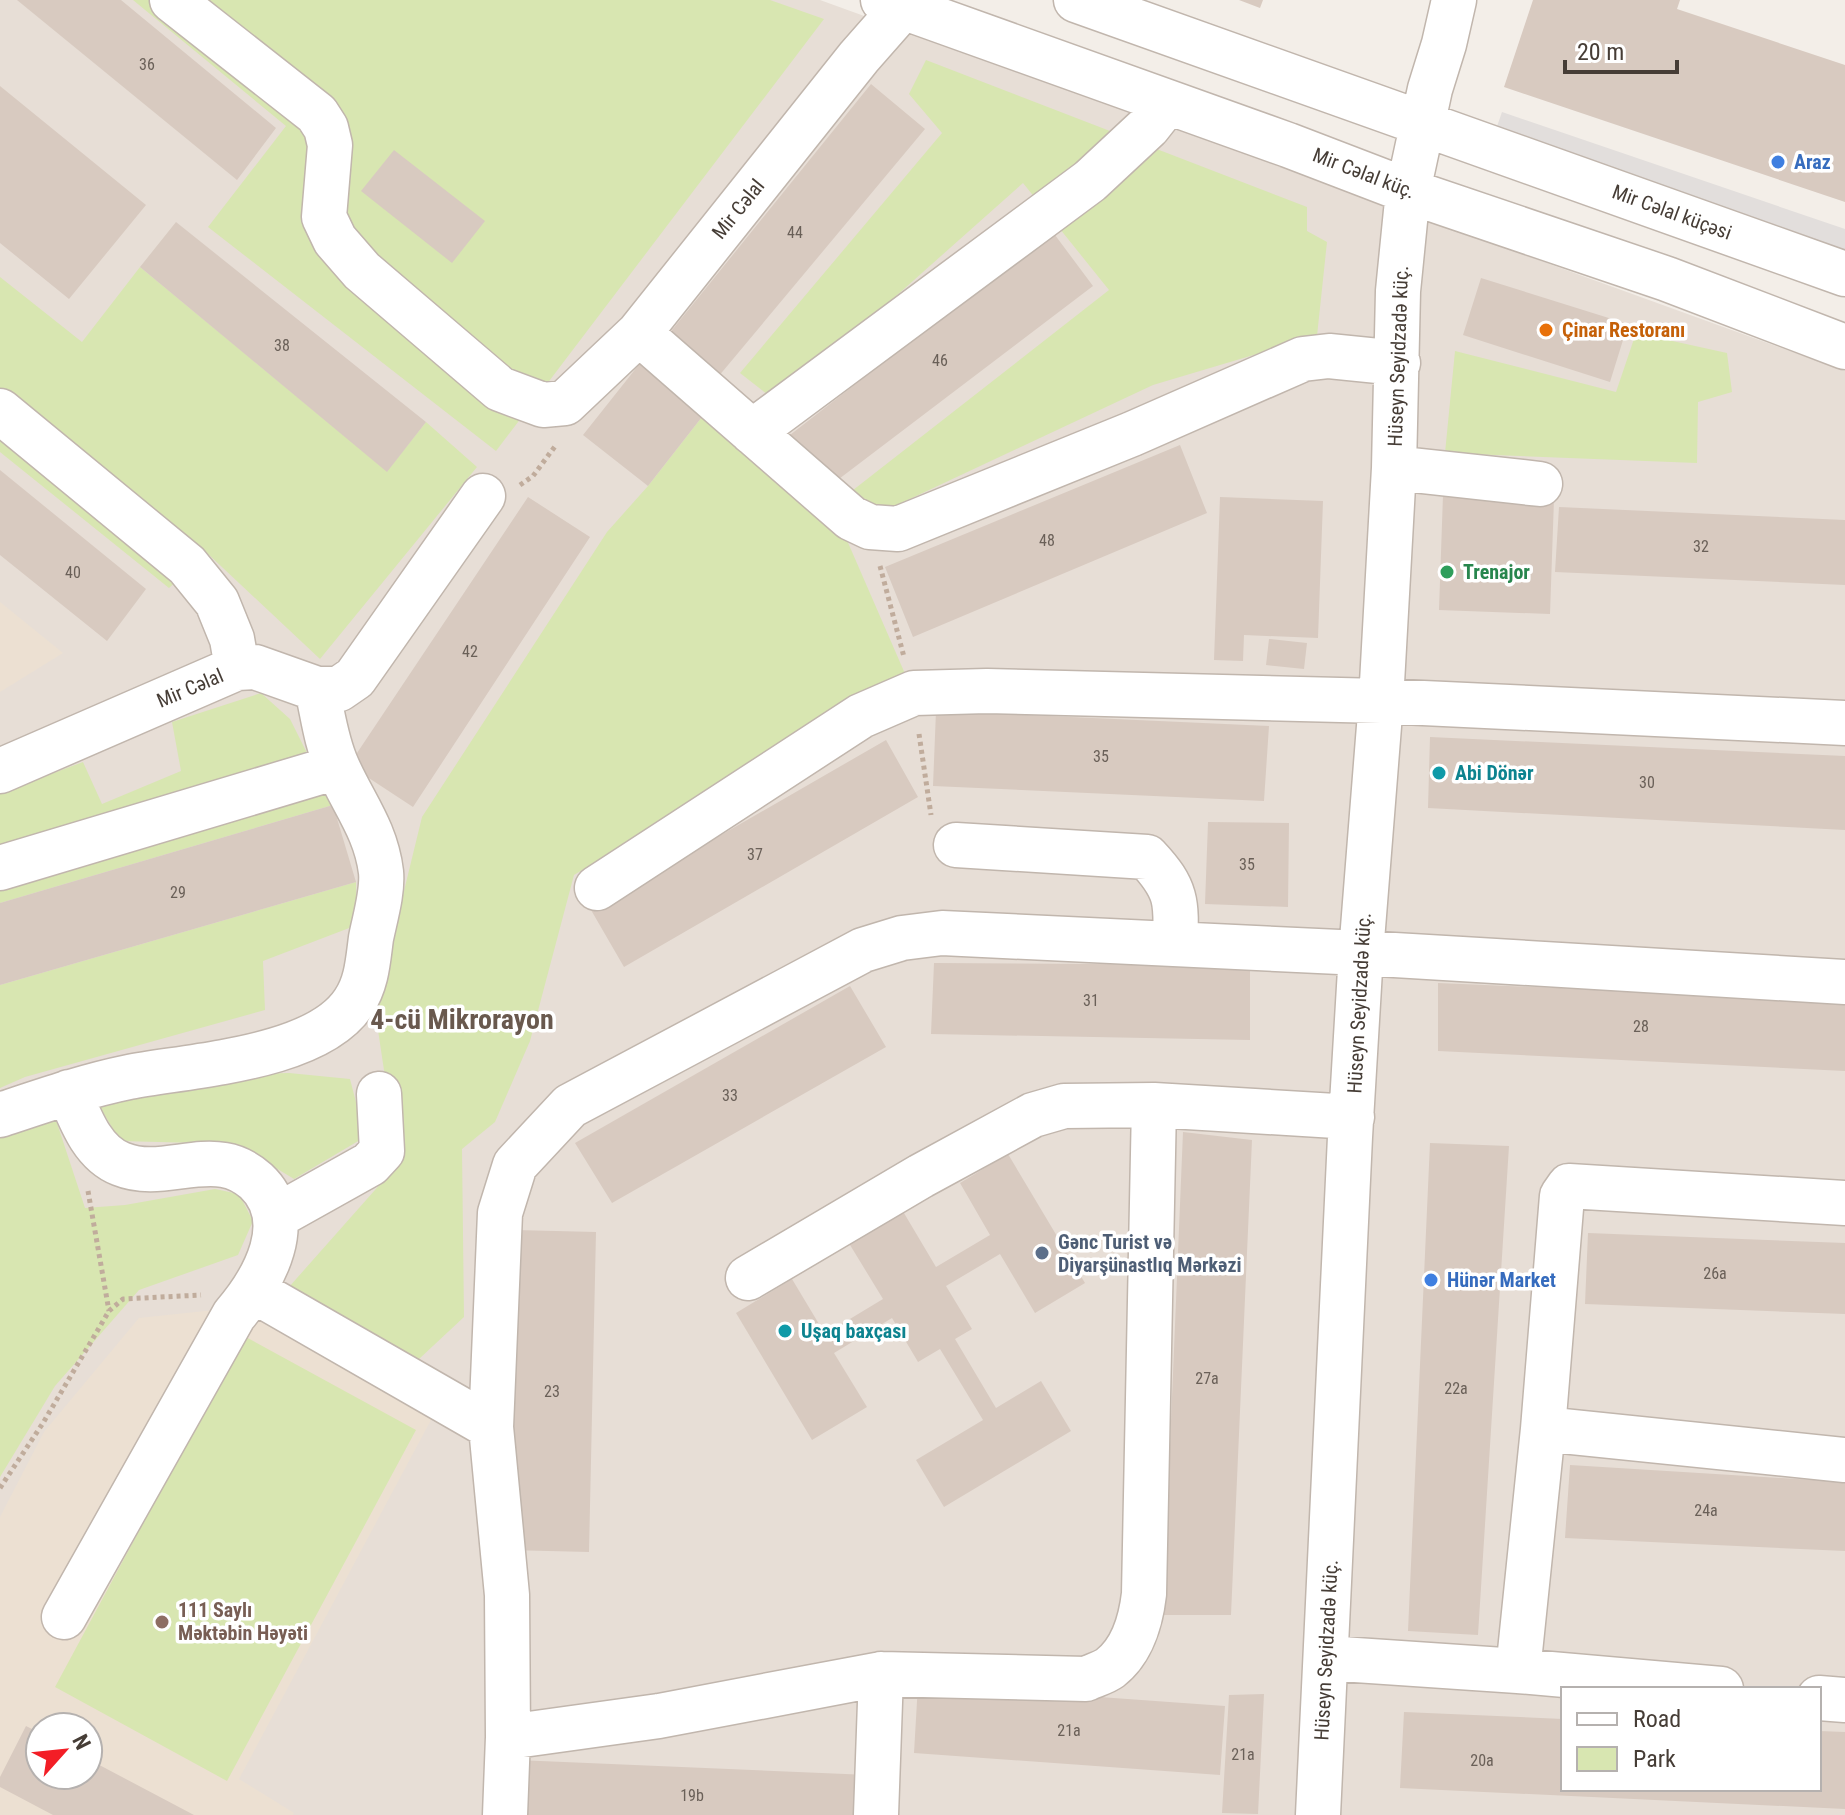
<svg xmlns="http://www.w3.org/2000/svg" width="1845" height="1815" viewBox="0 0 1845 1815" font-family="'Roboto Condensed',sans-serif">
	<rect width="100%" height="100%" fill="#f3eee8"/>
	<path fill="#e7ded6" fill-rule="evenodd" d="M 0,0 L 820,0 L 1845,371 L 1845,1815 L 0,1815 ZM 1563,1689 L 1819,1689 L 1819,1789 L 1563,1789 ZM 40,1727 L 88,1727 L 88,1775 L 40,1775 Z"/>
	<path fill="#ece0d2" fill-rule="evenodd" d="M 0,602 L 63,653 L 0,692 Z
		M 224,1309 L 245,1313 L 432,1418 L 239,1779 L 294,1813 L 293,1815 L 0,1815 L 0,1517 L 44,1432 L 139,1318 ZM 40,1727 L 88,1727 L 88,1775 L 40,1775 Z"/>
	<path fill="#d8e6b1" d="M 133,0 L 770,0 L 824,19 L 496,451 L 208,227 L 286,126 Z
		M 926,60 L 1307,207 L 1307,231 L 1327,242 L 1317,336 L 1153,385 L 880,513 L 848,494 L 1109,290 L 1023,183 L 777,402 L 740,373 L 942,133 L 909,94 Z
		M 140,267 L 387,471 L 426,422 L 477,467 L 320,659 L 207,553 L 169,588 L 0,452 L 0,277 L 82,342 Z
		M 1636,333 L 1727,353 L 1732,392 L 1698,402 L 1697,463 L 1445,453 L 1455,351 L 1616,392 Z
		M 705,413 L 846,538 L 906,676 L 574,875 L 530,1041 L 495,1122 L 462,1149 L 464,1317 L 419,1359 L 289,1287 L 398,1164 L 375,1010 L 422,817 L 607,532 L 648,486 Z
		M 261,693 L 290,719 L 333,805 L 0,903 L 0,793 L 83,762 L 102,804 L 181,771 L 172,722 Z
		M 356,882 L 357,925 L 263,961 L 265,1010 L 25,1077 L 0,1088 L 0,985 Z
		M 289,1073 L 350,1079 L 365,1137 L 294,1179 L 236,1144 L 120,1141 L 100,1107 L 191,1076 Z
		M 55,1117 L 85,1208 L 125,1205 L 215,1189 L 239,1194 L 253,1221 L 238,1255 L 139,1290 L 55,1386 L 0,1477 L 0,1138 Z
		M 244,1336 L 416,1430 L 227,1781 L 55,1687 Z"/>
	<path fill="#e2dedc" d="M 1502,112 L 1845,229 L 1845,256 L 1494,135 Z"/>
	<path fill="#d8cac0" d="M 17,0 L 121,0 L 276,128 L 237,180 Z
		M 1239,0 L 1263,0 L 1260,8 Z
		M 1533,0 L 1680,0 L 1677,9 L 1845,65 L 1845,202 L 1504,87 Z
		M 871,84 L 925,129 L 718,377 L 668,335 Z
		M 0,86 L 146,205 L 69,299 L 0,243 Z
		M 394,150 L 485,221 L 452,263 L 361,191 Z
		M 176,222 L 426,422 L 387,472 L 140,267 Z
		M 1052,231 L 1093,286 L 831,485 L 790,435 Z
		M 1481,278 L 1628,324 L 1610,382 L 1463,335 Z
		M 641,362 L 705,413 L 648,486 L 583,435 Z
		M 1180,445 L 1207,513 L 913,637 L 885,567 Z
		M 0,470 L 146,589 L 107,641 L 0,555 Z
		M 1443,495 L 1554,499 L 1550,614 L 1439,610 Z
		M 528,497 L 590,537 L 413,807 L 349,765 Z
		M 1220,497 L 1323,501 L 1318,638 L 1244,635 L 1243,661 L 1214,660 Z
		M 1559,507 L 1845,520 L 1845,585 L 1555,572 Z
		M 1269,639 L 1307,643 L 1304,669 L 1266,665 Z
		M 936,711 L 1269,726 L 1264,801 L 933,786 Z
		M 1430,737 L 1845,756 L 1845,830 L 1428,808 Z
		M 886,740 L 918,797 L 624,967 L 591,910 Z
		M 333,805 L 356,882 L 0,985 L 0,903 Z
		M 1208,822 L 1289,823 L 1288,907 L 1205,904 Z
		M 934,963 L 1250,965 L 1250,1040 L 931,1034 Z
		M 1438,983 L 1845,1000 L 1845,1071 L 1438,1051 Z
		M 850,986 L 886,1047 L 612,1203 L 575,1143 Z
		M 1183,1132 L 1252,1140 L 1231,1615 L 1163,1615 Z
		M 1430,1143 L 1509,1146 L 1478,1635 L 1408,1631 Z
		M 1008,1154 L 1085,1283 L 1035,1313 L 1000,1254 L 946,1286 L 972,1329 L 955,1339 L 996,1408 L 1041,1381 L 1071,1431 L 944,1507 L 916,1460 L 983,1420 L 940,1349 L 918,1362 L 892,1318 L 834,1353 L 867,1407 L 812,1440 L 736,1313 L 792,1279 L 825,1334 L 883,1299 L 847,1240 L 901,1208 L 936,1267 L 990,1235 L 960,1183 Z
		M 515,1230 L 596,1232 L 589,1552 L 508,1550 Z
		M 1588,1233 L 1845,1243 L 1845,1314 L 1585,1304 Z
		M 1570,1465 L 1845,1482 L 1845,1551 L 1565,1538 Z
		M 918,1684 L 1225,1706 L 1220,1775 L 914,1753 Z
		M 1264,1694 L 1258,1814 L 1222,1813 L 1229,1695 Z
		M 1404,1712 L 1563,1719 L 1563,1789 L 1819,1789 L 1819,1731 L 1845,1732 L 1845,1809 L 1400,1788 Z
		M 26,1726 L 40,1733 L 40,1775 L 88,1775 L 88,1759 L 194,1815 L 53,1815 L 0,1787 L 0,1777 Z
		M 517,1760 L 869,1775 L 867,1815 L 514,1815 Z"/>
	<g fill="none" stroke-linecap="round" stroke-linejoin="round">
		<g stroke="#c1b6ad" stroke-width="47">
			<path id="minor" d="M 172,0 L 317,114 L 326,128 L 330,145 L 324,217 L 335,240 L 362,271 L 500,389 L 543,405 L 565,403 L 639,333 L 859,57 L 903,7
				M 883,0 L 1288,145 L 1408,191 L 1667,279 L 1845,347
				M 1076,0 L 1845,274
				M 639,333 L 851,518 L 870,527 L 898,529 L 1132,434 L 1303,359 L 1329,356 L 1398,363
				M 0,411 L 187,565 L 217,602 L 232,639 L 237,668
				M 752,432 L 1090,181 L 1148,127 L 1167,103
				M 1394,468 L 1540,484
				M 0,771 L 237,668 L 255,667 L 317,689 L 339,689 L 355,678 L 483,496
				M 956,845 L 1147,857 C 1177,889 1177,902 1175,944
				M 0,868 L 337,767
				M 597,888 L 861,716 L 914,693 L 987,691 L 1381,701 L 1845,723
				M 0,1115 C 42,1101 85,1086 129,1077 C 191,1065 317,1059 354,1002 C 367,983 368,960 371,938 C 375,918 383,892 381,872 C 376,830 353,803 337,766 C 326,742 323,715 317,689
				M 277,1216 L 370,1164 L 382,1151 L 379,1094
				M 748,1278 L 921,1176 L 1033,1115 L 1064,1106 L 1154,1105
				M 254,1291 L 491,1427
				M 1543,1429 L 1845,1460
				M 64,1617 L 234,1315 C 264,1280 298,1220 256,1181 C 247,1173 236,1167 224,1165 C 191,1159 155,1178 121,1164 C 92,1153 80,1118 69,1092
				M 1326,1658 L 1518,1671 L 1543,1429 L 1562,1196 L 1569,1186 L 1845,1203
				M 1518,1671 L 1721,1689
				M 1819,1698 L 1845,1700
				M 508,1737 L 659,1716 L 881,1674 L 1086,1679 C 1094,1675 1103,1673 1110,1668 C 1132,1651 1141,1620 1144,1594 L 1154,1105 L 1352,1117
				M 505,1815 L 508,1737 L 507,1595 L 491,1427 L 500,1213 L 515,1165 L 570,1106 L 863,950 L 902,938 L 942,933 L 1361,953 L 1845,982
				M 876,1815 L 881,1674
				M 1318,1815 L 1350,1137 L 1361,953 L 1381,701 L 1394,468 L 1398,291 L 1408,191 L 1430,89 L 1444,44 L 1454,0"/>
		</g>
		<path stroke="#c0ac9c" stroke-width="5" stroke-dasharray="4 4" stroke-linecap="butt" d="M 520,485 L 533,476 L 556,445
			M 880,566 L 904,657
			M 919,734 L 931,815
			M 88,1191 L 109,1311
			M 0,1488 L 43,1423 L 109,1311 L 123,1299 L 201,1295"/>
		<use href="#minor" stroke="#fff" stroke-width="44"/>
	</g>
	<g fill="#3f7fe0" stroke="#fff" stroke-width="3">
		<circle cx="1778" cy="162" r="8"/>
		<circle cx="1431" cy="1280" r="8"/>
	</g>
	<circle fill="#e8710a" stroke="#fff" stroke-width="3" cx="1546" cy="330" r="8"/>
	<circle fill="#2e9e5b" stroke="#fff" stroke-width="3" cx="1447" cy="572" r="8"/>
	<g fill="#0f9aa8" stroke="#fff" stroke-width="3">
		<circle cx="1439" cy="773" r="8"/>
		<circle cx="785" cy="1331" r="8"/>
	</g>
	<circle fill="#5c6f8a" stroke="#fff" stroke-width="3" cx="1042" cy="1253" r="8"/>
	<circle fill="#8d6e63" stroke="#fff" stroke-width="3" cx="162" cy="1622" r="8"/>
	<g text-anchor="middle" stroke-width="7" stroke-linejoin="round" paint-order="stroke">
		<g font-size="16" fill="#6a6058">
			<text x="147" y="70">36</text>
			<text x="795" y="238">44</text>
			<text x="282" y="351">38</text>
			<text x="940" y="366">46</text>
			<text x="1047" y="546">48</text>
			<text x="1701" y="552">32</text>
			<text x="73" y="578">40</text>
			<text x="470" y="657">42</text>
			<text x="1101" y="762">35</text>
			<text x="1647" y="788">30</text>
			<text x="755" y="860">37</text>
			<text x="1247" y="870">35</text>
			<text x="178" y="898">29</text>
			<text x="1091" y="1006">31</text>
			<text x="1641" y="1032">28</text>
			<text x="730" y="1101">33</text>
			<text x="1715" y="1279">26a</text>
			<text x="1207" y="1384">27a</text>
			<text x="1456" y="1394">22a</text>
			<text x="552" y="1397">23</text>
			<text x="1706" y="1516">24a</text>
			<text x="1069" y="1736">21a</text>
			<text x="1243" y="1760">21a</text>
			<text x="1482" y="1766">20a</text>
			<text x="692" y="1801">19b</text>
		</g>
		<g font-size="20" font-weight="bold" fill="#366cbe" stroke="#fff" text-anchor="start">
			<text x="1794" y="169">Araz</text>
			<text x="1447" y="1287">Hünər Market</text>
		</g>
		<g font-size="20" fill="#463d36" stroke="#fff">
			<text transform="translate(1364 173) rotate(21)" y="7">Mir Cəlal küç.</text>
			<text transform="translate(738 209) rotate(-51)" y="7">Mir Cəlal</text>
			<text transform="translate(1672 212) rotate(20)" y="7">Mir Cəlal küçəsi</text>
			<text transform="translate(1398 356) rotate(-88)" y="7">Hüseyn Seyidzadə küç.</text>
			<text transform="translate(190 688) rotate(-23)" y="7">Mir Cəlal</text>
			<text transform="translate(1359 1003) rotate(-87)" y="7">Hüseyn Seyidzadə küç.</text>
			<text transform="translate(1326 1650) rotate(-87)" y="7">Hüseyn Seyidzadə küç.</text>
		</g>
		<g font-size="20" font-weight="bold" fill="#c56008" stroke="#fff" text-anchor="start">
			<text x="1562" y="337">Çinar Restoranı</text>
		</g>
		<g font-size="20" font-weight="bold" fill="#27864d" stroke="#fff" text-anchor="start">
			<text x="1463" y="579">Trenajor</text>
		</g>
		<g font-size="20" font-weight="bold" fill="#0d838f" stroke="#fff" text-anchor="start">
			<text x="1455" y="780">Abi Dönər</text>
			<text x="801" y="1338">Uşaq baxçası</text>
		</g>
		<g font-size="20" font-weight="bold" fill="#4e5e75" stroke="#fff" text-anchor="start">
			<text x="1058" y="1249">Gənc Turist və<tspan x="1058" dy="23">Diyarşünastlıq Mərkəzi</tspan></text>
		</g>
		<g font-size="20" font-weight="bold" fill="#785e54" stroke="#fff" text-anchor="start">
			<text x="178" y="1617">111 Saylı<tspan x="178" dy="23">Məktəbin Həyəti</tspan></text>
		</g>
		<g font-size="28" font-weight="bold" fill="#69594e" stroke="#fff">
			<text x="462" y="1029">4-cü Mikrorayon</text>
		</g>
	</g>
	<rect x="1561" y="1687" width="260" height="104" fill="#ffffff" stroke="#b5b1af" stroke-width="2"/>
	<rect x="1577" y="1713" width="40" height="12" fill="#ffffff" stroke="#b5b1af" stroke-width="2"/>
	<text x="1633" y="1727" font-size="24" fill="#463d36">Road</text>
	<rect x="1577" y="1747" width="40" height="24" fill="#d8e6b1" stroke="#b5b1af" stroke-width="2"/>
	<text x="1633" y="1767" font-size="24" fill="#463d36">Park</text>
	<g transform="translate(64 1751) rotate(63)"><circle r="38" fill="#ffffff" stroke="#b5b1af" stroke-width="2"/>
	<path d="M0-6L14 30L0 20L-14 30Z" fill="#f31e26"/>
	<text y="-12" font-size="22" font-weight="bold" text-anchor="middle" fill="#463d36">N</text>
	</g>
	<path d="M1565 60v12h112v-12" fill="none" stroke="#463d36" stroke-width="4"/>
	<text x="1577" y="60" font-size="24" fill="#463d36" stroke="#ffffff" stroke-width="6" paint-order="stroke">20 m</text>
</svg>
